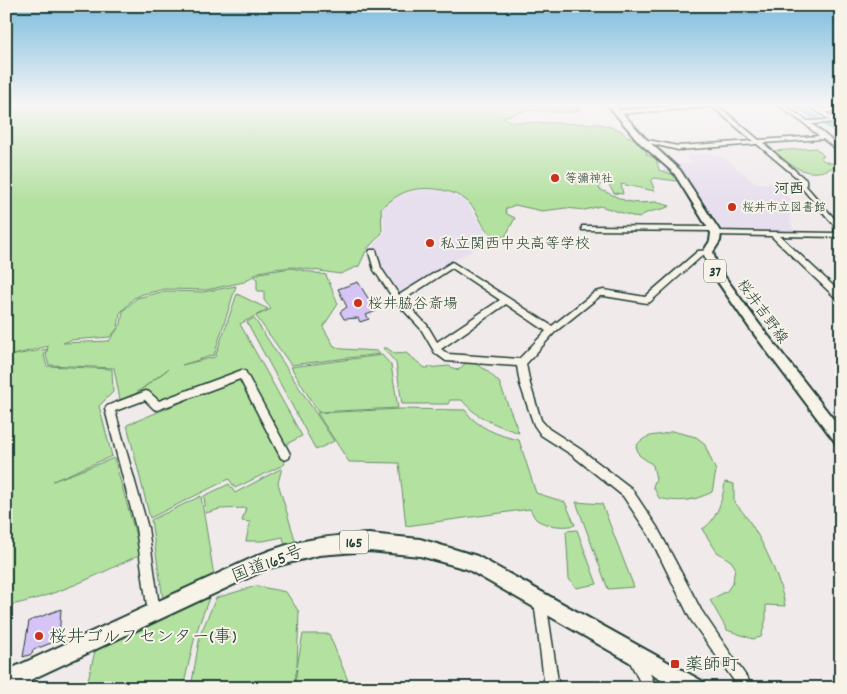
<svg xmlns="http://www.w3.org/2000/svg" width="847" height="694" viewBox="0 0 847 694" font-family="Dekko,'Klee One',sans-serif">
	<rect width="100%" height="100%" fill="#f0eaeb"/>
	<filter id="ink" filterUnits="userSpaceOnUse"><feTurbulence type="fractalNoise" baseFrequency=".02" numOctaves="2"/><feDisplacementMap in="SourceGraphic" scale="10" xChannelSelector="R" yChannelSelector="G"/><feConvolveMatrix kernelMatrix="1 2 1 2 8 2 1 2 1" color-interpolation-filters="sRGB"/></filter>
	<g filter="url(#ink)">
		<path fill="#e8dfee" d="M 709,153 L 728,160 L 742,173 L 745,173 L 754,183 L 773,183 L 778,186 L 803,213 L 790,213 L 792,233 L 724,231 L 673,164 L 693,164 L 686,156 Z
			M 427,188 L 446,191 L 465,200 L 487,233 L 493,238 L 398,295 L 371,249 L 385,232 L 382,208 L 402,194 Z"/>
		<path fill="#b3e1a0" stroke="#698f6a" d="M 6,104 L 566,104 L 579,106 L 580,110 C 561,117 542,107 523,111 C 515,113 513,116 504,116 L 504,118 L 511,122 L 600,124 L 620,130 L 627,136 L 641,141 L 647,149 L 646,154 L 656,159 L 659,170 L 677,176 L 677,181 L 654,178 L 651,181 L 655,191 L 621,184 L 623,194 L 614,193 L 607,182 L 601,181 L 599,189 L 626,201 L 638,203 L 656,202 L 670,206 C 659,212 648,209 639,218 L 600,206 L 585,210 L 566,208 L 542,211 L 515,205 L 505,209 L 507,214 L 515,218 L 505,237 C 481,236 484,220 471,205 C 457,188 419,183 399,195 C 393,198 387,204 381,208 L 382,233 L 367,249 L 359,266 L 340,274 L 293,267 L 274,269 L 259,272 L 244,282 L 206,290 L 166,289 L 143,294 L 134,298 L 120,313 L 118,328 L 110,337 L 71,340 L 63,343 L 109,341 L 121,324 L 123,311 L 137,298 L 166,291 L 203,292 L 236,286 L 214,355 L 182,365 L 215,357 L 237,294 L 268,309 L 240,324 L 302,436 L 281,447 L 250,397 L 285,464 L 235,488 L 229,479 L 150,518 L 127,425 L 239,378 L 163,403 L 137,393 L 168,369 L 135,394 L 120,400 L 114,368 L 49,365 L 46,356 L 48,346 L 6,357 Z
			M 816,148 L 824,156 L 820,157 L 824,161 L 837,165 C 812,181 792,168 773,151 Z
			M 291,268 L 326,275 L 338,304 L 323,327 L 334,346 L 342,349 L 377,351 L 380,354 L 291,365 L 256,316 L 271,309 L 264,300 L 264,291 L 257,291 L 257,279 L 254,277 L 260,273 Z
			M 254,318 L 334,441 L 316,450 L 247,322 Z
			M 383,348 L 387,348 L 395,354 L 406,353 L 425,368 L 449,366 L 458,370 L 466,363 L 475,363 L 486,370 L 499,382 L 519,433 C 497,425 477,419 462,400 L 450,400 L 448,404 L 402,404 L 396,363 Z
			M 47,349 L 44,356 L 47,366 L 112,369 L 113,392 L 99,406 L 112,456 L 53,481 L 114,458 L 141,554 C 98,575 54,597 6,606 L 6,359 L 10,356 Z
			M 382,355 L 391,365 L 398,408 L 318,412 L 291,367 Z
			M 401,409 L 465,410 C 476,427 499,436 519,440 L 536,493 L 565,502 L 575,525 C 565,528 546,526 537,520 C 534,518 532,512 530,509 L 406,526 L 399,463 L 349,462 L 317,413 Z
			M 672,431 L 696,437 L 704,443 L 716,471 L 712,492 C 694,501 679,503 659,498 L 653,486 L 656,479 L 653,465 L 639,455 L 636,446 C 648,431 657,438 672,431 Z
			M 282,468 L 278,483 L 296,543 L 285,546 L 283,537 L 263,541 L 246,541 L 250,522 L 242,521 L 246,508 L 220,509 L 206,513 L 204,496 L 229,484 L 235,493 Z
			M 725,482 L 734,484 L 734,502 C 756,524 780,575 785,606 L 766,605 L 766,619 L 761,637 L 753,639 L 727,630 L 710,600 L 727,591 L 733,582 L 735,567 L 731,561 L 717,552 L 702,529 C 717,522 723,497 725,482 Z
			M 201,496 L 214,576 L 163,599 L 151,520 Z
			M 576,502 L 602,504 L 634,587 L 608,589 Z
			M 577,530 L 597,584 L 576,588 L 569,579 L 566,531 Z
			M 256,586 L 286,592 L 299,612 L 297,667 L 303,634 L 329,634 L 351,688 L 294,688 L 297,669 L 293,688 L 191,688 L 200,635 L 216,598 Z
			M 210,595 L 195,636 L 183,688 L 86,688 L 95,651 Z"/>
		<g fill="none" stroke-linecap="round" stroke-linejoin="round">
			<path fill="#78c9d0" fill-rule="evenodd" d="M 789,104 L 798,104 L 841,130 L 841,136 Z"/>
		</g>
		<path fill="#d5c4f5" stroke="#1f3d34" d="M 358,282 L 376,311 L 366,315 L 369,319 L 360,322 L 358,318 L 344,319 L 340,312 L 347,307 L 338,289 Z
			M 61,609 L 59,640 L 33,650 L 32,654 L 23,657 L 29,621 Z"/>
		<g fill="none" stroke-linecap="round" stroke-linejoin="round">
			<g stroke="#1f3d34" stroke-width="3">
				<path id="minor" d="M 705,104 L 716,104 L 759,140 L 819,136 L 805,124 L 776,104 L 782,104 L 808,121 L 830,120 L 806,104 L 812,104 L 821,109 L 841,107 L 841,111 L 825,112 L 837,120 L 837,122 L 812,124 L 841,148 L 841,153 L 823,139 L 763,143 L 806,180 L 806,186 L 840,225 L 841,237 L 780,236 L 841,293 L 841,301 L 838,300 L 771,236 L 716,235 L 712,233 L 716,231 L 835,233 L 834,225 L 800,186 L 801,181 L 757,144 L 678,150 L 640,141 L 643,139 L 678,146 L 753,141 L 713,107 L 617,114 L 614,112 L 617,110 Z
					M 582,226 L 714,227 L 717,229 L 714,231 L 584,230 L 582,230 Z
					M 370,250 L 376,250 L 381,268 L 399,295 L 452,262 L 552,326 L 595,292 L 604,290 L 645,297 L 698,251 L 711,250 L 711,254 L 703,255 L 650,302 L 647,303 L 604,296 L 600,296 L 555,332 L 526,364 L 530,384 L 541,420 L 549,429 L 580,449 L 631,488 L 657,527 L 701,610 L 754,688 L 739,688 L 691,620 L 649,535 L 623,496 L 572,455 L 541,435 L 534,425 L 520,384 L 517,366 L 446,361 L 435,353 L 421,329 L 395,301 L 374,270 L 369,252 ZM 452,268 L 500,300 L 437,342 L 427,325 L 403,300 ZM 506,304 L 546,331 L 519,359 L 448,354 L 441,349 Z
					M 242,370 L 245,371 L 289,452 L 290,455 L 289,458 L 285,460 L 281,458 L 240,379 L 157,410 L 154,409 L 145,400 L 115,411 L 148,528 L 160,613 L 159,618 L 154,619 L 149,618 L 148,613 L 136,528 L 105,409 L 107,406 L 146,391 L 149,392 L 159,401 Z
					M 540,595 L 544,597 L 546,601 L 559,688 L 545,688 L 534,601 L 536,597 Z
					M 635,651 L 640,653 L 657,688 L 643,688 L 628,658 L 630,653 Z
					M 24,666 L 29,668 L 31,673 L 31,688 L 17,688 L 17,673 L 19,668 Z"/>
			</g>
			<g stroke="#1f3d34" stroke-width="4">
				<path id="major" d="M 607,104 L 614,104 L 646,139 L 680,170 L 721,233 L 720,241 L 713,252 L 717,266 L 759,324 L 841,429 L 841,445 L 836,443 L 751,330 L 709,269 L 703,252 L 710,241 L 711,233 L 674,173 L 640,143 Z"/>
			</g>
			<g stroke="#1f3d34" stroke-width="4">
				<path id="highway" d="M 369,534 L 420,539 L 477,556 L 702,681 L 705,688 L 675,688 L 467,569 L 420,556 L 369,551 L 319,555 L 269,568 L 13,688 L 6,688 L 6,671 L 261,554 C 295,540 332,535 369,534 Z"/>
			</g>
			<use href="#minor" fill="#f7f3e8" fill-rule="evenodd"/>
			<use href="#major" fill="#f7f3e8" fill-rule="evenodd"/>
			<use href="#highway" fill="#f7f3e8" fill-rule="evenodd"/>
		</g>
	</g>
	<linearGradient id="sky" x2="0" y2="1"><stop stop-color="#7bbcde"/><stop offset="0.52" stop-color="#f8f6f6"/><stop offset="1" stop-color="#f8f6f6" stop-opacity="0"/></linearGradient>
	<rect width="847" height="201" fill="url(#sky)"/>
	<g fill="#c8321e" stroke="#f7f3e8" stroke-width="2">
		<circle cx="555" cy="178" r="5"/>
		<circle cx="732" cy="207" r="5"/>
		<circle cx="430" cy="243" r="5"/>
		<circle cx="358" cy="303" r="5"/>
		<circle cx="39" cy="636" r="5"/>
		<rect x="670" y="659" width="10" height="10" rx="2.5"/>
	</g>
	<g text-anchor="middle" stroke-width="4" stroke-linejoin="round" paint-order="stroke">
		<g font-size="12" fill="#1f3d34" stroke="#f7f3e8" text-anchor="start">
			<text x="565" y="182">等彌神社</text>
			<text x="742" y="211">桜井市立図書館</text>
		</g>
		<g fill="#f7f3e8" stroke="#60746a" stroke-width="1">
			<rect x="704" y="259.5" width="22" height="23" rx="4"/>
			<rect x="340" y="530.5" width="28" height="23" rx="4"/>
		</g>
		<g font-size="14" font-weight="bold" fill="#1f3d34">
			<text x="715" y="276">37</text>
			<text x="354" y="547">165</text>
		</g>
		<g font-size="15" font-weight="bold" fill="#1f3d34" stroke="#f7f3e8">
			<text x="789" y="193">河西</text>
		</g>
		<g font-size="15" fill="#1f3d34" stroke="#f7f3e8" text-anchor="start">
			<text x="440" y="248">私立関西中央高等学校</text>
			<text x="368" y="308">桜井脇谷斎場</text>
		</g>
		<g font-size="15" fill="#1f3d34" stroke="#f7f3e8">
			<text transform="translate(763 311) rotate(54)" y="5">桜井吉野線</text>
		</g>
		<g font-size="18" fill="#1f3d34" stroke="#f7f3e8">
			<text transform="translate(267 563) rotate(-21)" y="6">国道165号</text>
		</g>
		<g font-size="18" fill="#1f3d34" stroke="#f7f3e8" text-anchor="start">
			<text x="49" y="642">桜井ゴルフセンター(事)</text>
			<text x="685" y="670">薬師町</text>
		</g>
	</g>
	<rect width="847" height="694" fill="none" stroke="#f7f3e8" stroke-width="25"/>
	<rect x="12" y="12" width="822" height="669" fill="none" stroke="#1f3d34" stroke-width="2" filter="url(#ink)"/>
</svg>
